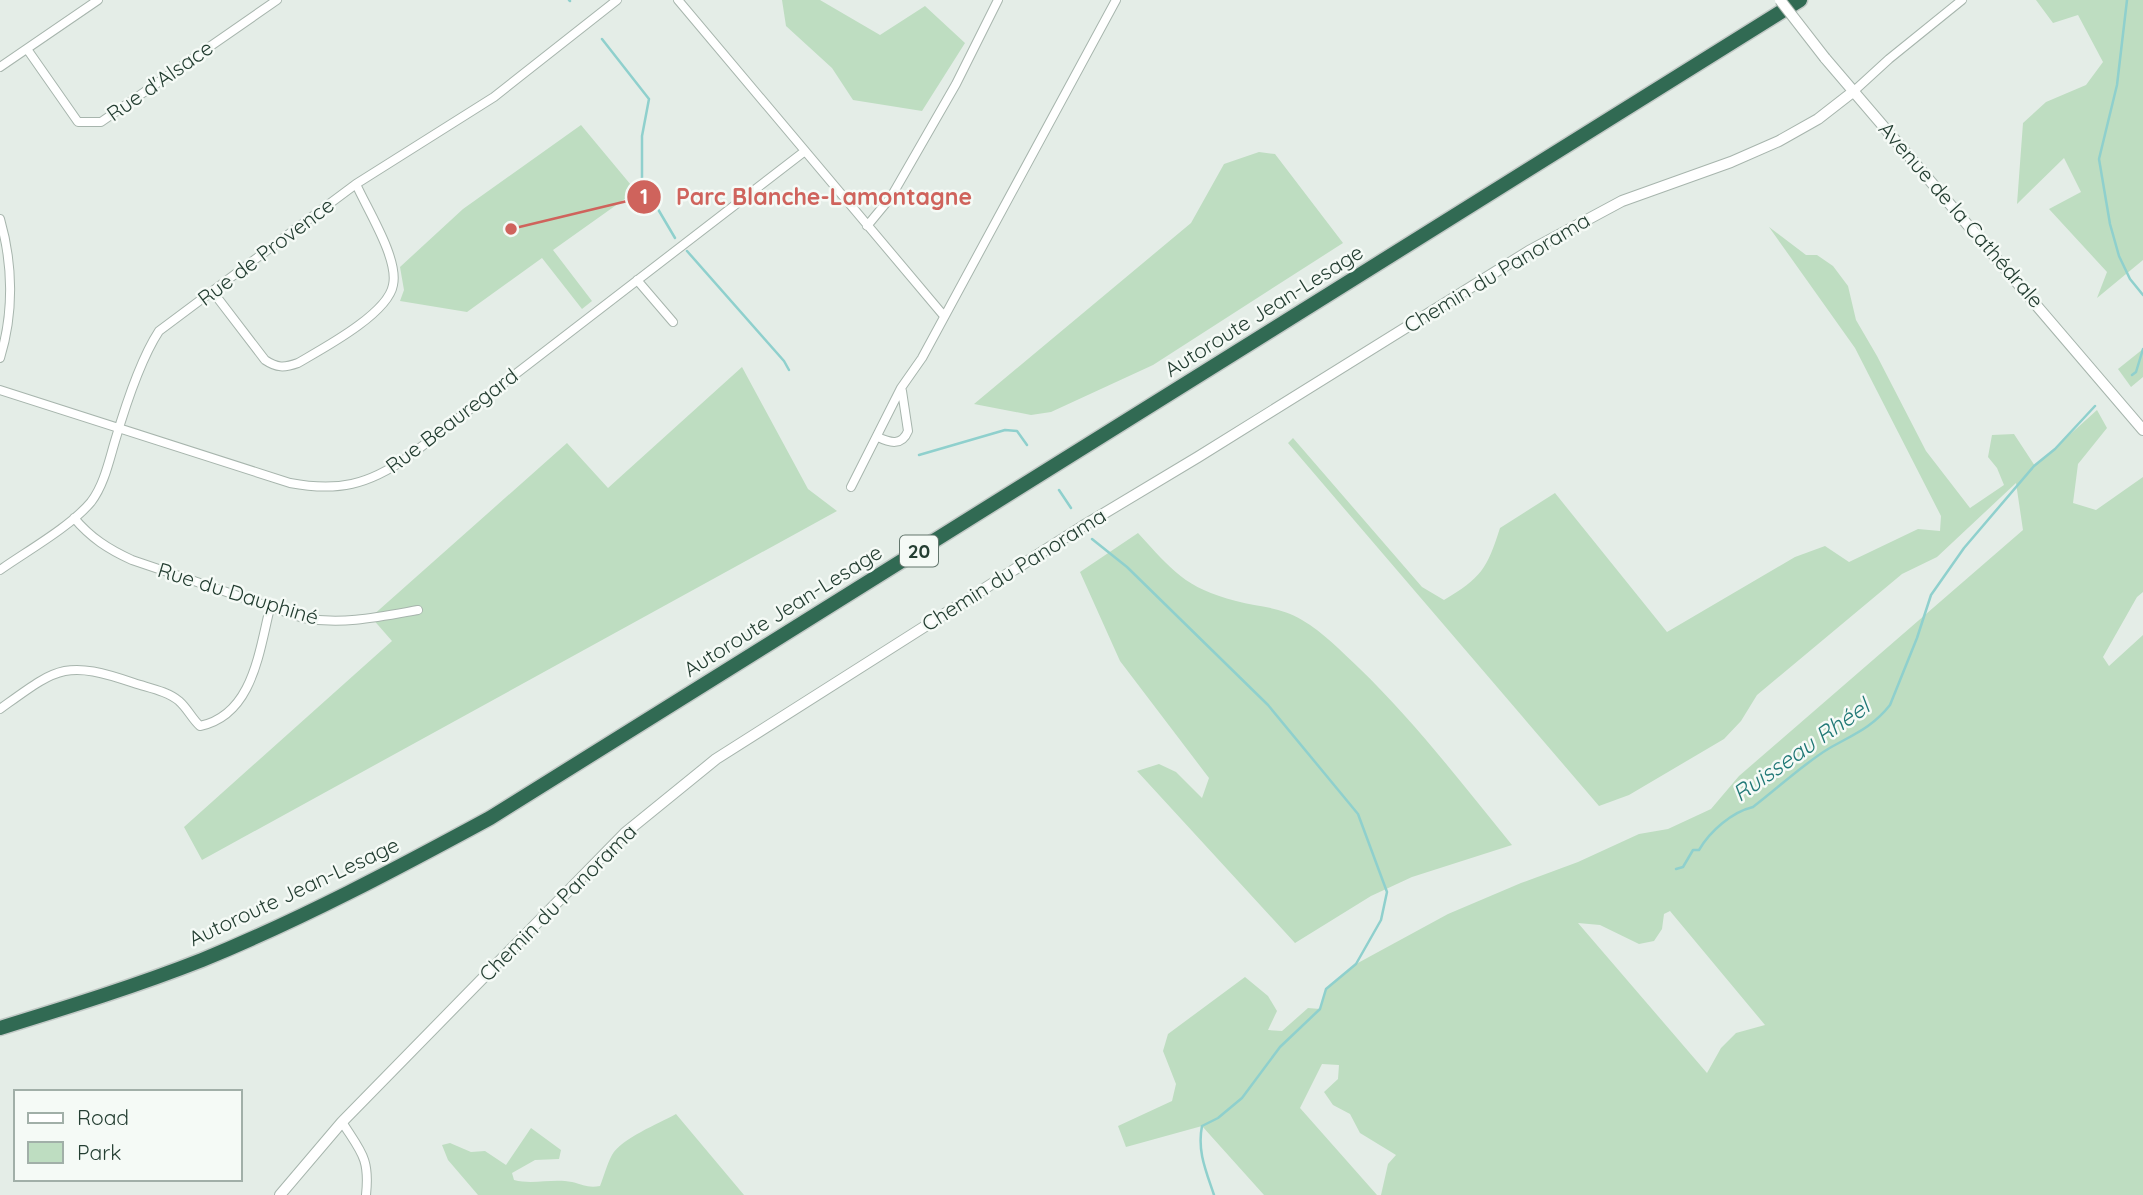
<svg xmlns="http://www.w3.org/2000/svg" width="2143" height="1195" viewBox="0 0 2143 1195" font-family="Quicksand,sans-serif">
	<rect width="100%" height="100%" fill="#e4ede7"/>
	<path fill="#beddc1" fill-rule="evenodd" d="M 782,0 L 820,0 L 880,35 L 925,6 L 965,43 L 922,111 L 853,100 L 832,68 L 786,26 Z
		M 2036,0 L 2143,0 L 2143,260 L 2097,298 L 2107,272 L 2049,209 L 2081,192 L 2064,158 L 2017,204 L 2023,123 L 2046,102 L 2086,85 L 2103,62 L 2078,15 L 2053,23 Z
		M 581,125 L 636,191 L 553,250 L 592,301 L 582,309 L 542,258 L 467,312 L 400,301 L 404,290 L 400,267 L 463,209 Z
		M 1259,152 L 1275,154 L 1343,243 L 1153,365 L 1051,412 L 1031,415 L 974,404 L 1191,223 L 1224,164 Z
		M 1769,227 L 1806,255 L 1817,255 L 1833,266 L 1848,286 L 1856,320 L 1877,356 L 1926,451 L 1970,508 L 2004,485 L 1997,468 L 1988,457 L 1992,435 L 2014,434 L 2035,466 L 2097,410 L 2107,428 L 2078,464 L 2073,503 L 2096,510 L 2143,477 L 2143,592 L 2137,597 L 2103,657 L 2109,666 L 2143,635 L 2143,1195 L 1381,1195 L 1388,1164 L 1396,1155 L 1360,1133 L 1350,1114 L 1333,1105 L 1324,1092 L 1338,1079 L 1339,1065 L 1322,1064 L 1300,1108 L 1377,1195 L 1264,1195 L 1202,1126 L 1126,1147 L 1118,1126 L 1172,1101 L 1176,1084 L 1163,1051 L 1168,1034 L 1245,977 L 1268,996 L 1277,1011 L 1268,1030 L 1282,1031 L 1308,1008 L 1320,1009 L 1326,989 L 1356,964 L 1448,914 L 1521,883 L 1578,862 L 1639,834 L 1668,829 L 1711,809 L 1739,776 L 2023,530 L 2016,483 L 1937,557 L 1902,574 L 1757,695 L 1741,721 L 1724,739 L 1629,795 L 1599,806 L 1288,443 L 1293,438 L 1422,587 L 1444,600 C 1481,578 1487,569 1500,528 L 1555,493 L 1667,632 L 1795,557 L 1825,546 L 1849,562 L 1918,529 L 1940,531 L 1941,516 L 1855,348 ZM 1670,911 L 1765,1025 L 1736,1033 L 1721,1048 L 1707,1073 L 1578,923 L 1600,925 L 1639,944 L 1654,941 L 1662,929 L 1664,914 Z
		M 2143,349 L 2143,377 L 2131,387 L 2118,369 Z
		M 742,367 L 808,489 L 837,511 L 202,860 L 184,827 L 392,641 L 371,617 L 567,443 L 608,488 Z
		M 1138,533 C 1172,570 1185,588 1236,601 C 1259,607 1281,607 1302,620 C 1324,633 1341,651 1359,668 C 1415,722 1463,785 1512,845 L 1412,877 L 1371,896 L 1295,943 L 1137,771 L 1159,764 L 1176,772 L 1202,798 L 1209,778 L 1120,661 L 1080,572 Z
		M 676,1114 L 744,1195 L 478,1195 L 448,1160 L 442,1145 L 450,1143 L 471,1152 L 485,1151 L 506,1165 L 531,1128 L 561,1150 L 559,1159 L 535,1160 L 512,1173 L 514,1180 C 533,1185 553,1178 572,1182 C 584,1185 588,1188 600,1186 C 604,1176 607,1164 612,1155 C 622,1138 658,1124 676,1114 Z"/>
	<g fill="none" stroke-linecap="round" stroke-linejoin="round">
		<path stroke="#8fd0cd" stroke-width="2.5" d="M 569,0 L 570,1
			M 2127,0 L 2117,85 L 2099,159 L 2110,224 L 2119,256 L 2130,279 L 2143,295
			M 602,39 L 649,99 L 642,136 L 642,182 L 675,238
			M 687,251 L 784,361 L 789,370
			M 2132,375 L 2136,372 L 2143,349
			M 919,455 L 1005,430 L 1017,431 L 1027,445
			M 1059,490 L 1071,508
			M 1092,539 L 1127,567 L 1268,705 L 1358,814 L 1387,892 L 1381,920 L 1356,964 L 1326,989 L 1320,1009 L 1280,1047 L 1242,1098 L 1218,1118 L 1202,1126 C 1197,1151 1206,1171 1214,1195
			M 1676,869 L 1683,867 L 1693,850 L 1699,850 C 1710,831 1732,812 1753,807 C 1778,788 1802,765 1828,749 C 1852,735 1872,728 1890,705 L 1917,638 L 1931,595 L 1964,548 L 2034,466 L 2055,449 L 2095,406"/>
		<g stroke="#a7b5ad" stroke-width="10">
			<path id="minor" d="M 678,0 L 944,316
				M 27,49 L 78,122 L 101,122 L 277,0
				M 0,67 L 98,0
				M 1854,91 L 1889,59 L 1962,0
				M 0,219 C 13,264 14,313 0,358
				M 867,226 L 891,197 L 956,84 L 998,0
				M 637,280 L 673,322
				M 213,292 L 265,360 C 277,368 284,368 298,363 C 322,349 388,314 393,285 C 399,259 367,209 356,184
				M 0,390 L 290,483 C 338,492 368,485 408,457 L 805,151
				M 878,437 C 890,443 902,446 908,431 L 902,391
				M 851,487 L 901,388 L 922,358 L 1116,0
				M 74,518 C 91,538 108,549 132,560 L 303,618 C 343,625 379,617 418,610
				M 0,570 C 27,551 70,527 91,502 C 104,485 109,461 115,441 C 125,407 140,360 159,331 L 356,184 L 494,97 L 617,0
				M 0,709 C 57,668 64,659 134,683 C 149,688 167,691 179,701 C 188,709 192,719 200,726 C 253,715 259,651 270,608
				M 342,1122 C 361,1152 370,1158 366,1195"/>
		</g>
		<g stroke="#a7b5ad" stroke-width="12">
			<path id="tertiary" d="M 1825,58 L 2143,430
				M 280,1195 L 342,1122 L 625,833 L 716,759 L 1083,526 L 1198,457 L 1529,251 L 1622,201 L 1731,162 L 1779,141 L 1818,119 L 1854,91"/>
		</g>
		<g stroke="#c2c9c6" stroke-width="17">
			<path id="motorway" d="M 0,1028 C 68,1007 136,986 202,960 C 302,919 396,869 490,818 L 1800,0"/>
		</g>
		<use href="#minor" stroke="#fff" stroke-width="8"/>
		<use href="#tertiary" stroke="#fff" stroke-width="10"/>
		<use href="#motorway" stroke="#316a53" stroke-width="14"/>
		<g stroke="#a7b5ad" stroke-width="12" stroke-linecap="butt">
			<path id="tertiary-bridge" d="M 1780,0 L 1825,58"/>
		</g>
		<use href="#tertiary-bridge" stroke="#fff" stroke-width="10"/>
	</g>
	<g text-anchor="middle" stroke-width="5" stroke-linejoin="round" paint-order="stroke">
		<rect fill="#f5faf6" stroke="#63766d" stroke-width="2" x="900" y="535.5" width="38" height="31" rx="5"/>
		<g font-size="19" font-weight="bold" fill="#243e32">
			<text x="919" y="558">20</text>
		</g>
		<g font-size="21" fill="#243e32" stroke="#f5faf6">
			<text transform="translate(160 81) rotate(-35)" y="7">Rue d'Alsace</text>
			<text transform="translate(1961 215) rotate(49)" y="7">Avenue de la Cathédrale</text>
			<text transform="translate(266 252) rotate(-37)" y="7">Rue de Provence</text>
			<text transform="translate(1497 273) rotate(-31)" y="7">Chemin du Panorama</text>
			<text transform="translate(1264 311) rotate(-32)" y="7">Autoroute Jean-Lesage</text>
			<text transform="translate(452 421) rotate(-37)" y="7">Rue Beauregard</text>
			<text transform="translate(1014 570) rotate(-32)" y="7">Chemin du Panorama</text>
			<text transform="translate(238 594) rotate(17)" y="7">Rue du Dauphiné</text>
			<text transform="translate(783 611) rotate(-32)" y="7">Autoroute Jean-Lesage</text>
			<text transform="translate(294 892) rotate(-25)" y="7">Autoroute Jean-Lesage</text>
			<text transform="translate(558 903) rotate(-45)" y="7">Chemin du Panorama</text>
		</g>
		<g font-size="23" font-style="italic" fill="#207876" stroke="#f5faf6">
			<text transform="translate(1801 750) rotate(-35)" y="8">Ruisseau Rhéel</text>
		</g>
	</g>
	<path fill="none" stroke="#cf635c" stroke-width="2.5" d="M511 229L644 197"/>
	<g fill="#cf635c" stroke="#f5faf6" stroke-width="2.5">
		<circle cx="511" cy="229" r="7"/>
		<circle cx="644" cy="197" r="18"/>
	</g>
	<g font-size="21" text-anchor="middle" font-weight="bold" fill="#fff">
		<text x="644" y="204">1</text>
	</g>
	<g font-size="23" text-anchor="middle" font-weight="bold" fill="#cf635c" stroke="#f5faf6" stroke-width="5" stroke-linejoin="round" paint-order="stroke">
		<text x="824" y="205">Parc Blanche-Lamontagne</text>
	</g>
	<rect x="14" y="1090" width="228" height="91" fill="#f5faf6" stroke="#a1afa8" stroke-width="2"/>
	<rect x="28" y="1113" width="35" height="10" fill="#ffffff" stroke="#a1afa8" stroke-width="2"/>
	<text x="77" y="1125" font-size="21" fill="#243e32">Road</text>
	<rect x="28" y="1142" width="35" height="21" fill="#beddc1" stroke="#a1afa8" stroke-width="2"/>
	<text x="77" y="1160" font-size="21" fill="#243e32">Park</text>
</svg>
